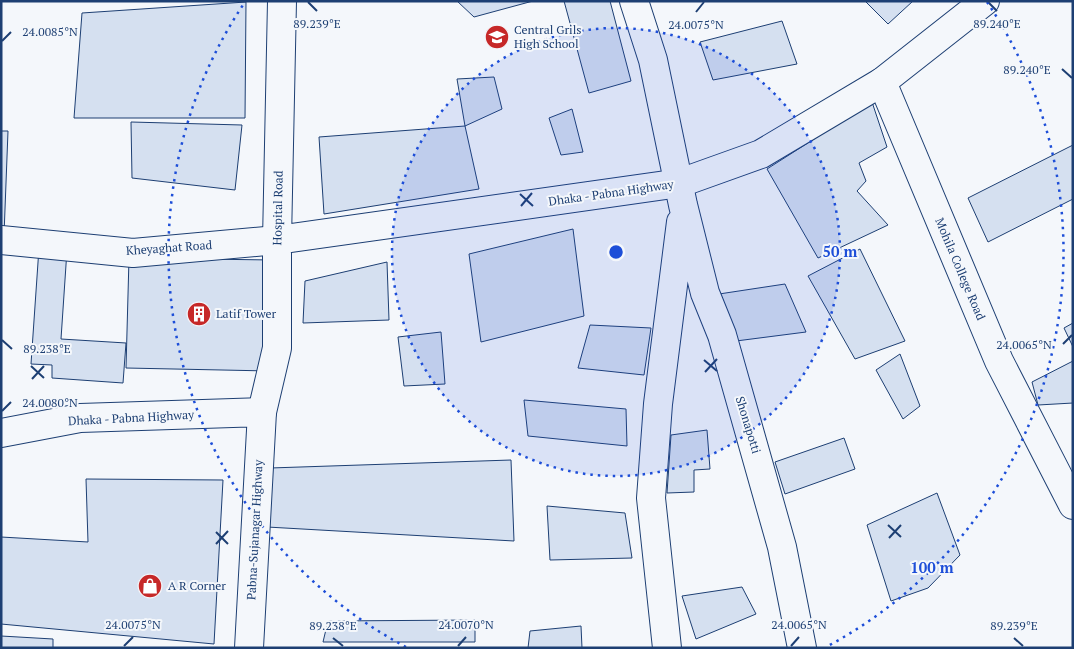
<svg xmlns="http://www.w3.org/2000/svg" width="1074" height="649" viewBox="0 0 1074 649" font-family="'PT Serif',serif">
	<rect width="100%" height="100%" fill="#f4f7fb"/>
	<path fill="#d5e0f0" stroke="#1d3f73" d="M 457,1 L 533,1 L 474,17 Z
		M 564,1 L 610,1 L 631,81 L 589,93 Z
		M 865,1 L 913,1 L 888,24 Z
		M 246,2 L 245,118 L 74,118 L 82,13 Z
		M 782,21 L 797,64 L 713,80 L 700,42 Z
		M 494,77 L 502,109 L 465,126 L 457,79 Z
		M 872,102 L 887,147 L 859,163 L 866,181 L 857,191 L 888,225 L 818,258 L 767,169 Z
		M 572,109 L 583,152 L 561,155 L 549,118 Z
		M 131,122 L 242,125 L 235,190 L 132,178 Z
		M 465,126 L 479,189 L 324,214 L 319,137 Z
		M 1,131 L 8,131 L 4,235 L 1,235 Z
		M 1073,145 L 1073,199 L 988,242 L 968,198 Z
		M 573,229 L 584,316 L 481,342 L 469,254 Z
		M 39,248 L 67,250 L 61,339 L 126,343 L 123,383 L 52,378 L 52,365 L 31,364 Z
		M 860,249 L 905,341 L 855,359 L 808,276 Z
		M 129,258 L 272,260 L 269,371 L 126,368 Z
		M 387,262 L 389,320 L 303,323 L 305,281 Z
		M 785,284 L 806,332 L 736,341 L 719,294 Z
		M 1073,323 L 1073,347 L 1064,328 Z
		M 590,325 L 651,328 L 644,375 L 578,368 Z
		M 441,332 L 445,384 L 404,386 L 398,337 Z
		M 900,354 L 920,406 L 903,419 L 876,370 Z
		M 1073,361 L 1073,403 L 1038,405 L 1032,382 Z
		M 524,400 L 626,409 L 627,446 L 528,436 Z
		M 707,430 L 710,469 L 694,470 L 694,492 L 667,493 L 671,435 Z
		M 844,438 L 855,469 L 785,494 L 775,462 Z
		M 511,460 L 514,541 L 267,527 L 270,468 Z
		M 86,479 L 223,480 L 214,644 L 1,624 L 1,537 L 88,542 Z
		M 937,493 L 960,555 L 928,588 L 891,601 L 867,525 Z
		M 547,506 L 625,513 L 632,558 L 550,560 Z
		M 742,587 L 756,614 L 696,639 L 682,596 Z
		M 475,620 L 475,642 L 323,642 L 328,621 Z
		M 581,626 L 582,648 L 528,648 L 530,631 Z
		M 1,636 L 53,639 L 53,648 L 1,648 Z"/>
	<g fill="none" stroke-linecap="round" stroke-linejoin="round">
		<g stroke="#1d3f73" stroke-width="30">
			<path id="minor" d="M 634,1 L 653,60 L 683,205 L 705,293 L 722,335 L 782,547 L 802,648
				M 882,82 L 999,361 L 1073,505
				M 1,240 L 133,253 L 277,240
				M 667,648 L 651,498 L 658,404 L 681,222"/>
		</g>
		<g stroke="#1d3f73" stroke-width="30">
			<path id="major" d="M 277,240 L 680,183 L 761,154 L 882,82 L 985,1
				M 262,412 L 277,348 L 277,240 L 282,1"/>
		</g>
		<g stroke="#1d3f73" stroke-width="30">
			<path id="highway" d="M 1,433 L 80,418 L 262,412 L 249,648"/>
		</g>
		<use href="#minor" stroke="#f4f7fb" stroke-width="28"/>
		<use href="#major" stroke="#f4f7fb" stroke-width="28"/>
		<use href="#highway" stroke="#f4f7fb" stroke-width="28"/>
	</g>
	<path fill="none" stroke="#1d3f73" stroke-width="2" d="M 308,2 L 317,11M 988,2 L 997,11M 696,12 L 704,2M 2,41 L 11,32M 1062,69 L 1072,78M 520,194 L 533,206M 521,206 L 532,193M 2,340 L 12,349M 1063,344 L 1072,335M 704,360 L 717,371M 31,366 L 44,378M 705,372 L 717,359M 32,379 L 44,366M 2,411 L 11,402M 888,525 L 901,537M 216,532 L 228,544M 889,538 L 901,525M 216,544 L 228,531M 333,638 L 343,646M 1014,638 L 1023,646M 124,646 L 133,637M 458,646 L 466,637M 791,646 L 799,637"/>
	<circle cx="616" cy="252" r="224" fill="#1d4ed8" fill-opacity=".12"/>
	<g fill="none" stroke="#1d4ed8" stroke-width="2.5" stroke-dasharray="2.5 5">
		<circle cx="616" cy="252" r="224"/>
		<path d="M406 647A447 447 0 0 1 245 2M987 2A447 447 0 0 1 826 647"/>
	</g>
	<defs>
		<g id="school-disc" transform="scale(1.25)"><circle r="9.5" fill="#c62828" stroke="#f4f7fb"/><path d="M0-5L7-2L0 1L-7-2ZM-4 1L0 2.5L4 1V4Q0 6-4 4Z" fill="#fff"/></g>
		<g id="building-disc" transform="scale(1.25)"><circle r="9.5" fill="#c62828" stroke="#f4f7fb"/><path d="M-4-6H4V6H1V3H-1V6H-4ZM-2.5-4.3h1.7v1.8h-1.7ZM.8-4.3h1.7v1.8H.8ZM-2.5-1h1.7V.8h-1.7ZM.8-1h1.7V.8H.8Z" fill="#fff"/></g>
		<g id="shop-disc" transform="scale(1.25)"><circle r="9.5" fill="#c62828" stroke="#f4f7fb"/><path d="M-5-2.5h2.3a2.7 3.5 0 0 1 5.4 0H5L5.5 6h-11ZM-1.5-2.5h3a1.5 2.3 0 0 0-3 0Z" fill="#fff"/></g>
	</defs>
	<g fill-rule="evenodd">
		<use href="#school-disc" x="497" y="37"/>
		<use href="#building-disc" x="199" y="314"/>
		<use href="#shop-disc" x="150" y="586"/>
	</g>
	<g text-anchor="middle" stroke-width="4" stroke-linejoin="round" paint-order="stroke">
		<g font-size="12" fill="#1d3f73" stroke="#f4f7fb" text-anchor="start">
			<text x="514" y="34">Central Grils<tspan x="514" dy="14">High School</tspan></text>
			<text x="216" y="318">Latif Tower</text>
			<text x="168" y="590">A R Corner</text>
		</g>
		<g font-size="12" fill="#1d3f73" stroke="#f4f7fb">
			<text transform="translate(611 193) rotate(-8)" y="4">Dhaka - Pabna Highway</text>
			<text transform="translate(278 208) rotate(-89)" y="4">Hospital Road</text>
			<text transform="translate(169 248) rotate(-4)" y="4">Kheyaghat Road</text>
			<text transform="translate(960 269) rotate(67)" y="4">Mohila College Road</text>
			<text transform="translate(131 418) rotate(-3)" y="4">Dhaka - Pabna Highway</text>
			<text transform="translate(748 425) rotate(73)" y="4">Shonapotti</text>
			<text transform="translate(255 530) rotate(-87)" y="4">Pabna-Sujanagar Highway</text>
		</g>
	</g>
	<g font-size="12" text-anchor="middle" fill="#1d3f73" stroke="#f4f7fb" stroke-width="4" stroke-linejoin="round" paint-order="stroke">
		<text x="317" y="28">89.239°E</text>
		<text x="997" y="28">89.240°E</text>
		<text x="696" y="29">24.0075°N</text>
		<text x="50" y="36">24.0085°N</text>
		<text x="1027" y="74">89.240°E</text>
		<text x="1024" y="349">24.0065°N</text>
		<text x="47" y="353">89.238°E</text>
		<text x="50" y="407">24.0080°N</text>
		<text x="133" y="629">24.0075°N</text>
		<text x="466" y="629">24.0070°N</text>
		<text x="799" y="629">24.0065°N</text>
		<text x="333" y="630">89.238°E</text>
		<text x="1014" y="630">89.239°E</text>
	</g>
	<circle cx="616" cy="252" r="8" fill="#1d4ed8" stroke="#f4f7fb" stroke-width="2.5"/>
	<g font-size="15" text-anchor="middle" font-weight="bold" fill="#1d4ed8" stroke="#f4f7fb" stroke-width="4" stroke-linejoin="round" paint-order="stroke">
		<text x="840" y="257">50 m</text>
		<text x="932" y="573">100 m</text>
	</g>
	<rect width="1074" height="649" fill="none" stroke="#1d3f73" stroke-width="5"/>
</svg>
